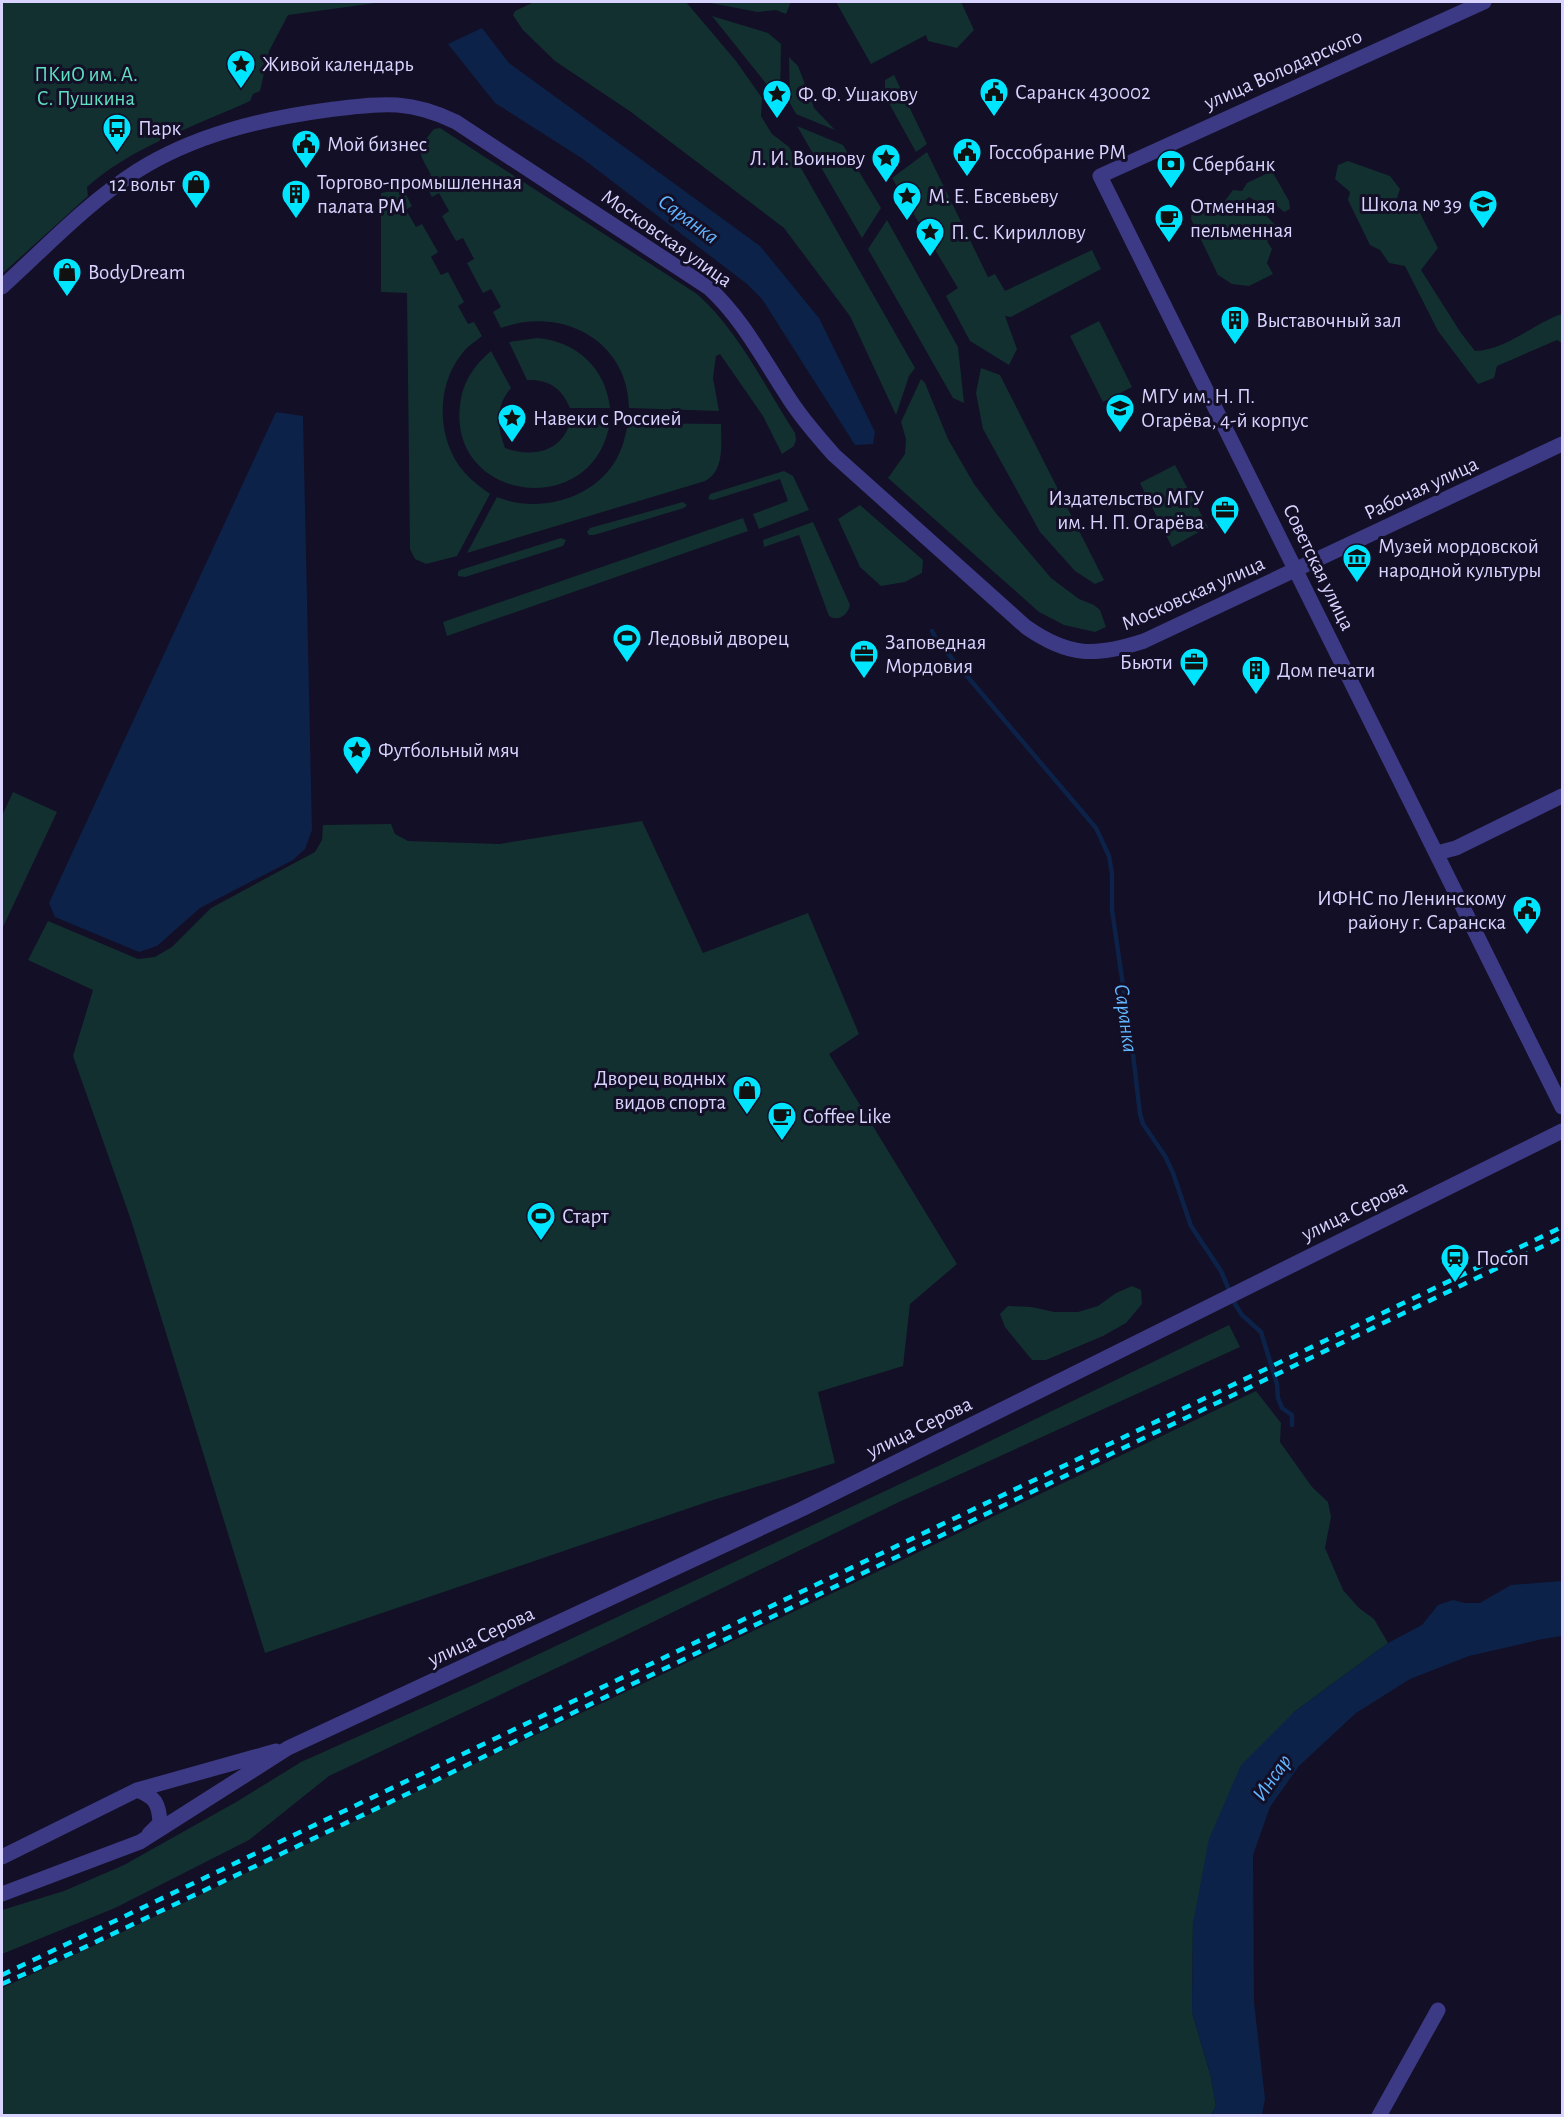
<svg xmlns="http://www.w3.org/2000/svg" width="1564" height="2117" viewBox="0 0 1564 2117" font-family="'Alegreya Sans',sans-serif">
	<rect width="100%" height="100%" fill="#130f26"/>
	<path fill="#12302f" d="M 2,2 L 383,2 L 288,15 L 269,51 L 260,91 L 253,94 L 250,101 C 195,126 132,147 87,187 L 88,196 L 2,274 Z
		M 534,2 L 686,2 L 736,61 L 762,98 L 761,116 L 772,134 L 789,147 L 915,368 L 909,376 L 896,415 L 850,316 L 784,228 L 631,112 L 555,61 L 523,30 L 513,15 L 515,11 Z
		M 705,2 L 791,2 L 786,14 L 776,10 L 758,12 Z
		M 836,2 L 961,2 L 974,30 L 957,48 L 928,41 L 926,35 L 871,64 Z
		M 712,16 L 768,33 L 781,44 L 780,101 Z
		M 789,57 L 798,66 L 814,108 L 835,130 L 796,114 L 790,103 Z
		M 894,75 L 927,144 L 916,152 L 885,96 L 885,80 Z
		M 797,126 L 843,145 L 881,208 L 862,238 Z
		M 440,128 L 697,294 C 738,330 765,387 795,433 L 796,440 L 794,446 L 782,454 L 763,416 L 720,354 L 716,356 L 713,378 L 719,411 L 629,408 C 628,340 561,306 501,328 L 493,312 L 501,307 L 491,289 L 483,293 L 467,263 L 474,259 L 463,238 L 456,241 L 442,216 L 449,211 L 439,193 L 432,197 L 423,180 L 431,175 C 418,150 415,152 434,129 Z
		M 927,152 L 988,277 L 995,274 L 1005,291 L 1092,250 L 1101,269 L 1011,317 L 1005,316 L 1017,349 L 1009,365 L 970,341 L 946,296 L 958,288 L 892,178 Z
		M 1348,161 L 1390,176 L 1400,189 L 1394,207 L 1419,211 L 1438,248 L 1421,270 L 1461,333 L 1475,351 C 1507,350 1532,324 1562,314 L 1562,343 L 1557,340 L 1497,366 L 1494,378 L 1478,384 L 1438,331 L 1405,266 L 1389,263 L 1380,250 L 1370,245 L 1348,200 L 1350,192 L 1335,179 L 1338,165 Z
		M 1272,171 L 1289,201 L 1290,209 L 1284,212 L 1270,200 L 1257,202 L 1249,197 L 1244,201 L 1248,207 L 1260,209 L 1279,229 L 1267,241 L 1272,249 L 1267,263 L 1273,274 L 1249,286 L 1232,284 L 1218,275 L 1191,219 L 1192,211 L 1203,210 L 1205,203 L 1212,200 L 1224,202 L 1233,190 L 1242,191 L 1247,183 Z
		M 403,189 L 412,206 L 406,210 L 416,227 L 422,224 L 438,252 L 431,257 L 441,275 L 448,272 L 464,302 L 458,306 L 468,324 L 474,322 L 482,336 C 475,342 466,347 461,355 C 435,388 437,442 465,473 C 472,481 481,487 490,494 L 457,556 L 426,564 L 415,559 L 410,549 L 407,293 L 381,292 L 381,193 Z
		M 887,220 L 958,347 L 964,403 L 953,398 L 868,249 Z
		M 1099,321 L 1132,387 L 1103,402 L 1070,336 Z
		M 537,338 C 576,341 606,368 610,408 L 570,408 C 562,388 548,379 527,380 L 509,342 Z
		M 491,351 L 511,388 C 495,406 497,427 505,448 C 532,458 562,452 570,422 L 610,422 C 594,522 448,502 460,405 C 462,383 474,365 491,351 Z
		M 981,368 L 1000,375 L 1104,580 L 1095,584 L 1075,571 L 1040,532 L 983,429 L 976,393 Z
		M 921,379 L 925,383 L 948,439 L 974,484 L 995,512 L 1051,578 L 1079,599 L 1094,605 L 1100,610 L 1106,627 L 1095,632 L 1064,625 L 1039,612 L 888,478 L 905,454 L 906,439 L 901,422 Z
		M 628,423 L 721,424 C 721,443 725,471 705,481 L 467,553 L 497,497 C 536,513 590,501 614,463 C 622,451 625,438 628,423 Z
		M 1175,465 L 1208,527 L 1172,547 L 1140,483 Z
		M 784,471 L 793,476 L 809,510 L 759,529 L 753,514 L 788,501 L 780,479 L 713,500 L 708,499 L 710,494 Z
		M 683,502 L 687,505 L 684,508 L 594,535 L 589,535 L 587,532 L 590,528 Z
		M 860,505 L 923,560 L 922,573 L 905,582 L 881,586 L 860,567 L 838,519 Z
		M 743,518 L 748,531 L 447,636 L 443,622 Z
		M 813,522 L 850,605 C 848,615 838,622 829,616 L 799,535 L 764,547 L 763,540 Z
		M 561,538 L 566,540 L 563,546 L 465,577 L 458,576 L 458,572 L 460,570 Z
		M 13,792 L 57,812 L 2,929 L 2,816 Z
		M 642,821 L 703,953 L 808,913 L 859,1034 L 829,1054 L 957,1264 L 910,1304 L 903,1366 L 818,1392 L 835,1463 L 710,1501 L 265,1653 L 131,1220 L 73,1056 L 93,990 L 28,960 L 48,921 L 138,959 L 155,957 L 172,947 L 211,908 L 315,852 L 322,840 L 323,825 L 391,824 L 395,834 L 408,841 L 499,844 Z
		M 1132,1286 L 1141,1290 L 1142,1304 L 1126,1323 L 1103,1336 L 1046,1360 L 1032,1360 L 1005,1327 L 1000,1314 L 1008,1306 L 1032,1307 L 1054,1312 L 1078,1312 L 1098,1306 L 1116,1293 Z
		M 1229,1325 L 1240,1347 L 899,1502 L 620,1638 L 329,1776 L 249,1840 L 115,1908 L 2,1954 L 2,1910 L 64,1891 L 124,1865 L 238,1801 L 301,1762 L 471,1686 L 951,1460 Z
		M 1256,1391 L 1281,1423 L 1280,1442 L 1312,1487 L 1328,1502 L 1331,1517 L 1325,1548 L 1343,1590 L 1359,1608 L 1374,1619 L 1388,1643 L 1294,1712 L 1193,1923 L 1192,2012 L 1211,2077 L 1216,2106 L 1211,2115 L 2,2115 L 2,1988 L 89,1948 Z"/>
	<path fill="#0c2248" d="M 482,28 L 509,63 L 760,246 L 819,318 L 875,432 L 873,444 L 855,445 L 762,299 L 747,284 L 583,159 L 495,103 L 448,44 Z
		M 276,412 L 303,416 L 312,830 L 305,849 L 293,860 L 200,908 L 157,946 L 139,952 L 55,917 L 49,903 Z
		M 1562,1581 L 1562,1636 L 1543,1639 L 1469,1656 L 1410,1679 L 1356,1713 L 1299,1766 L 1270,1807 L 1253,1855 L 1254,2002 L 1265,2099 L 1262,2115 L 1211,2115 L 1216,2106 L 1211,2077 L 1192,2012 L 1193,1923 L 1209,1839 L 1241,1765 L 1294,1712 L 1388,1643 L 1422,1625 L 1438,1605 L 1453,1600 L 1465,1603 L 1480,1603 L 1511,1585 Z"/>
	<g fill="none" stroke-linecap="round" stroke-linejoin="round">
		<path stroke="#0c2248" stroke-width="4.5" d="M 932,631 L 938,642 L 1096,828 L 1109,856 L 1112,874 L 1112,910 L 1133,1054 L 1140,1114 L 1143,1124 L 1165,1156 L 1173,1173 L 1191,1226 L 1221,1271 L 1235,1304 L 1242,1315 L 1261,1332 L 1277,1384 L 1278,1398 L 1282,1408 L 1292,1415 L 1292,1425"/>
		<path stroke="#3d3a85" stroke-width="15" d="M 1484,2 L 1100,176 L 1562,1107
			M 2,287 C 45,248 87,203 137,171 C 194,135 261,119 327,110 C 379,104 407,98 456,122 L 709,288 C 743,319 764,361 790,400 C 803,420 818,437 834,455 L 1026,627 C 1069,657 1095,657 1144,641 L 1562,444
			M 1437,853 L 1456,848 L 1562,796
			M 137,1790 C 155,1797 159,1803 160,1823 L 149,1834
			M 2,1857 L 137,1790 L 276,1751
			M 2,1894 L 140,1842 L 288,1748 L 802,1509 L 1562,1131
			M 1379,2116 L 1438,2010"/>
		<path stroke="#00e5ff" stroke-width="4.5" stroke-dasharray="9 8" stroke-linecap="butt" d="M 2,1975 L 1562,1227
			M 2,1984 L 83,1948 L 426,1785 L 593,1703 L 1562,1237"/>
	</g>
	<defs>
		<g id="sight-pin" transform="scale(1.5)"><path d="M0 17L-7.5 6A9.5 9.5 0 1 1 7.5 6Z" fill="#00e5ff" stroke="#130f26"/><path d="M0-6L1.8-2.2L6-1.7L2.9 1.2L3.7 5.4L0 3.3L-3.7 5.4L-2.9 1.2L-6-1.7L-1.8-2.2Z" fill="#111"/></g>
		<g id="civic-pin" transform="scale(1.5)"><path d="M0 17L-7.5 6A9.5 9.5 0 1 1 7.5 6Z" fill="#00e5ff" stroke="#130f26"/><path d="M-.6-6.5H3V-4.5H.6V-3L4-1V1h2V6H-6V1h2V-1L-.6-3ZM-1.2 2.5V6h2.4V2.5Z" fill="#111"/></g>
		<g id="bus-pin" transform="scale(1.5)"><path d="M0 17L-7.5 6A9.5 9.5 0 1 1 7.5 6Z" fill="#00e5ff" stroke="#130f26"/><path d="M-5-6H5V4H4V6H2V4H-2V6H-4V4H-5ZM-3.5-4V0h7V-4ZM-3.5 1.2v1.5H-2V1.2ZM2 1.2v1.5H3.5V1.2Z" fill="#111"/></g>
		<g id="bank-pin" transform="scale(1.5)"><path d="M0 17L-7.5 6A9.5 9.5 0 1 1 7.5 6Z" fill="#00e5ff" stroke="#130f26"/><path d="M-6-4H6V4H-6ZM0-2.3a2.3 2.3 0 1 0 0 4.6a2.3 2.3 0 1 0 0-4.6Z" fill="#111"/></g>
		<g id="shop-pin" transform="scale(1.5)"><path d="M0 17L-7.5 6A9.5 9.5 0 1 1 7.5 6Z" fill="#00e5ff" stroke="#130f26"/><path d="M-5-2.5h2.3a2.7 3.5 0 0 1 5.4 0H5L5.5 6h-11ZM-1.5-2.5h3a1.5 2.3 0 0 0-3 0Z" fill="#111"/></g>
		<g id="building-pin" transform="scale(1.5)"><path d="M0 17L-7.5 6A9.5 9.5 0 1 1 7.5 6Z" fill="#00e5ff" stroke="#130f26"/><path d="M-4-6H4V6H1V3H-1V6H-4ZM-2.5-4.3h1.7v1.8h-1.7ZM.8-4.3h1.7v1.8H.8ZM-2.5-1h1.7V.8h-1.7ZM.8-1h1.7V.8H.8Z" fill="#111"/></g>
		<g id="school-pin" transform="scale(1.5)"><path d="M0 17L-7.5 6A9.5 9.5 0 1 1 7.5 6Z" fill="#00e5ff" stroke="#130f26"/><path d="M0-5L7-2L0 1L-7-2ZM-4 1L0 2.5L4 1V4Q0 6-4 4Z" fill="#111"/></g>
		<g id="cafe-pin" transform="scale(1.5)"><path d="M0 17L-7.5 6A9.5 9.5 0 1 1 7.5 6Z" fill="#00e5ff" stroke="#130f26"/><path d="M-5.5-4.5H6V0H3Q3 3.5 0 3.5H-2.5Q-5.5 3.5-5.5 0ZM3-3.2v2h1.7v-2ZM-6 4.5H4V6H-6Z" fill="#111"/></g>
		<g id="university-pin" transform="scale(1.5)"><path d="M0 17L-7.5 6A9.5 9.5 0 1 1 7.5 6Z" fill="#00e5ff" stroke="#130f26"/><path d="M0-5L7-2L0 1L-7-2ZM-4 1L0 2.5L4 1V4Q0 6-4 4Z" fill="#111"/></g>
		<g id="office-pin" transform="scale(1.5)"><path d="M0 17L-7.5 6A9.5 9.5 0 1 1 7.5 6Z" fill="#00e5ff" stroke="#130f26"/><path d="M-6-3h4V-5.5h4V-3h4V5H-6ZM-1-4.5V-3h2v-1.5ZM-6 0V1H6V0Z" fill="#111"/></g>
		<g id="museum-pin" transform="scale(1.5)"><path d="M0 17L-7.5 6A9.5 9.5 0 1 1 7.5 6Z" fill="#00e5ff" stroke="#130f26"/><path d="M0-6L6-3V-2H-6V-3ZM-5-1h2V3h-2ZM-1-1h2V3h-2ZM3-1h2V3H3ZM-6 4H6V6H-6Z" fill="#111"/></g>
		<g id="stadium-pin" transform="scale(1.5)"><path d="M0 17L-7.5 6A9.5 9.5 0 1 1 7.5 6Z" fill="#00e5ff" stroke="#130f26"/><path d="M0-5a6.5 5 0 1 0 0 10a6.5 5 0 1 0 0-10ZM-3.5-1.8h7v3.6h-7Z" fill="#111"/></g>
		<g id="station-pin" transform="scale(1.5)"><path d="M0 17L-7.5 6A9.5 9.5 0 1 1 7.5 6Z" fill="#00e5ff" stroke="#130f26"/><path d="M-3-6H3Q5-6 5-4V2Q5 4 3 4L4.5 6H3L1.5 4h-3L-3 6H-4.5L-3 4Q-5 4-5 2V-4Q-5-6-3-6ZM-3.5-4v3h7v-3ZM-3.5 1v1.5H-2V1ZM2 1v1.5H3.5V1Z" fill="#111"/></g>
	</defs>
	<g fill-rule="evenodd">
		<use href="#sight-pin" x="241" y="64"/>
		<use href="#civic-pin" x="994" y="92"/>
		<use href="#sight-pin" x="777" y="94"/>
		<use href="#bus-pin" x="117" y="128"/>
		<use href="#civic-pin" x="306" y="144"/>
		<use href="#civic-pin" x="967" y="152"/>
		<use href="#sight-pin" x="886" y="158"/>
		<use href="#bank-pin" x="1171" y="164"/>
		<use href="#shop-pin" x="196" y="184"/>
		<use href="#building-pin" x="296" y="194"/>
		<use href="#sight-pin" x="907" y="196"/>
		<use href="#school-pin" x="1483" y="204"/>
		<use href="#cafe-pin" x="1169" y="218"/>
		<use href="#sight-pin" x="930" y="232"/>
		<use href="#shop-pin" x="67" y="272"/>
		<use href="#building-pin" x="1235" y="320"/>
		<use href="#university-pin" x="1120" y="408"/>
		<use href="#sight-pin" x="512" y="418"/>
		<use href="#office-pin" x="1225" y="510"/>
		<use href="#museum-pin" x="1357" y="558"/>
		<use href="#stadium-pin" x="627" y="638"/>
		<use href="#office-pin" x="864" y="654"/>
		<use href="#office-pin" x="1194" y="662"/>
		<use href="#building-pin" x="1256" y="670"/>
		<use href="#sight-pin" x="357" y="750"/>
		<use href="#civic-pin" x="1527" y="910"/>
		<use href="#shop-pin" x="747" y="1090"/>
		<use href="#cafe-pin" x="782" y="1116"/>
		<use href="#stadium-pin" x="541" y="1216"/>
		<use href="#station-pin" x="1455" y="1258"/>
	</g>
	<g text-anchor="middle" stroke-width="6" stroke-linejoin="round" paint-order="stroke">
		<g font-size="21" fill="#d9d4ff" stroke="#130f26" text-anchor="start">
			<text x="262" y="71">Живой календарь</text>
			<text x="1015" y="99">Саранск 430002</text>
			<text x="798" y="101">Ф. Ф. Ушакову</text>
			<text x="138" y="135">Парк</text>
			<text x="327" y="151">Мой бизнес</text>
			<text x="988" y="159">Госсобрание РМ</text>
			<text x="865" y="165" text-anchor="end">Л. И. Воинову</text>
			<text x="1192" y="171">Сбербанк</text>
			<text x="317" y="189">Торгово-промышленная<tspan x="317" dy="24">палата РМ</tspan></text>
			<text x="175" y="191" text-anchor="end">12 вольт</text>
			<text x="928" y="203">М. Е. Евсевьеву</text>
			<text x="1462" y="211" text-anchor="end">Школа № 39</text>
			<text x="1190" y="213">Отменная<tspan x="1190" dy="24">пельменная</tspan></text>
			<text x="951" y="239">П. С. Кириллову</text>
			<text x="88" y="279">BodyDream</text>
			<text x="1256" y="327">Выставочный зал</text>
			<text x="1141" y="403">МГУ им. Н. П.<tspan x="1141" dy="24">Огарёва, 4-й корпус</tspan></text>
			<text x="533" y="425">Навеки с Россией</text>
			<text x="1204" y="505" text-anchor="end">Издательство МГУ<tspan x="1204" dy="24">им. Н. П. Огарёва</tspan></text>
			<text x="1378" y="553">Музей мордовской<tspan x="1378" dy="24">народной культуры</tspan></text>
			<text x="648" y="645">Ледовый дворец</text>
			<text x="885" y="649">Заповедная<tspan x="885" dy="24">Мордовия</tspan></text>
			<text x="1173" y="669" text-anchor="end">Бьюти</text>
			<text x="1277" y="677">Дом печати</text>
			<text x="378" y="757">Футбольный мяч</text>
			<text x="1506" y="905" text-anchor="end">ИФНС по Ленинскому<tspan x="1506" dy="24">району г. Саранска</tspan></text>
			<text x="726" y="1085" text-anchor="end">Дворец водных<tspan x="726" dy="24">видов спорта</tspan></text>
			<text x="803" y="1123">Coffee Like</text>
			<text x="562" y="1223">Старт</text>
			<text x="1476" y="1265">Посоп</text>
		</g>
		<g font-size="21" fill="#d9d4ff" stroke="#130f26">
			<text transform="translate(1283 69) rotate(-24)" y="7">улица Володарского</text>
			<text transform="translate(667 238) rotate(35)" y="7">Московская улица</text>
			<text transform="translate(1421 488) rotate(-25)" y="7">Рабочая улица</text>
			<text transform="translate(1319 567) rotate(64)" y="7">Советская улица</text>
			<text transform="translate(1193 593) rotate(-24)" y="7">Московская улица</text>
			<text transform="translate(1354 1210) rotate(-26)" y="7">улица Серова</text>
			<text transform="translate(919 1427) rotate(-26)" y="7">улица Серова</text>
			<text transform="translate(481 1636) rotate(-25)" y="7">улица Серова</text>
		</g>
		<g font-size="21" fill="#5fe0c0" stroke="#130f26">
			<text x="86" y="81">ПКиО им. А.<tspan x="86" dy="24">С. Пушкина</tspan></text>
		</g>
		<g font-size="22" font-style="italic" fill="#62b6ff" stroke="#130f26">
			<text transform="translate(689 218) rotate(36)" y="8">Саранка</text>
			<text transform="translate(1127 1018) rotate(82)" y="8">Саранка</text>
			<text transform="translate(1271 1777) rotate(-55)" y="8">Инсар</text>
		</g>
	</g>
	<rect width="1564" height="2117" fill="none" stroke="#d9d4ff" stroke-width="6"/>
</svg>
